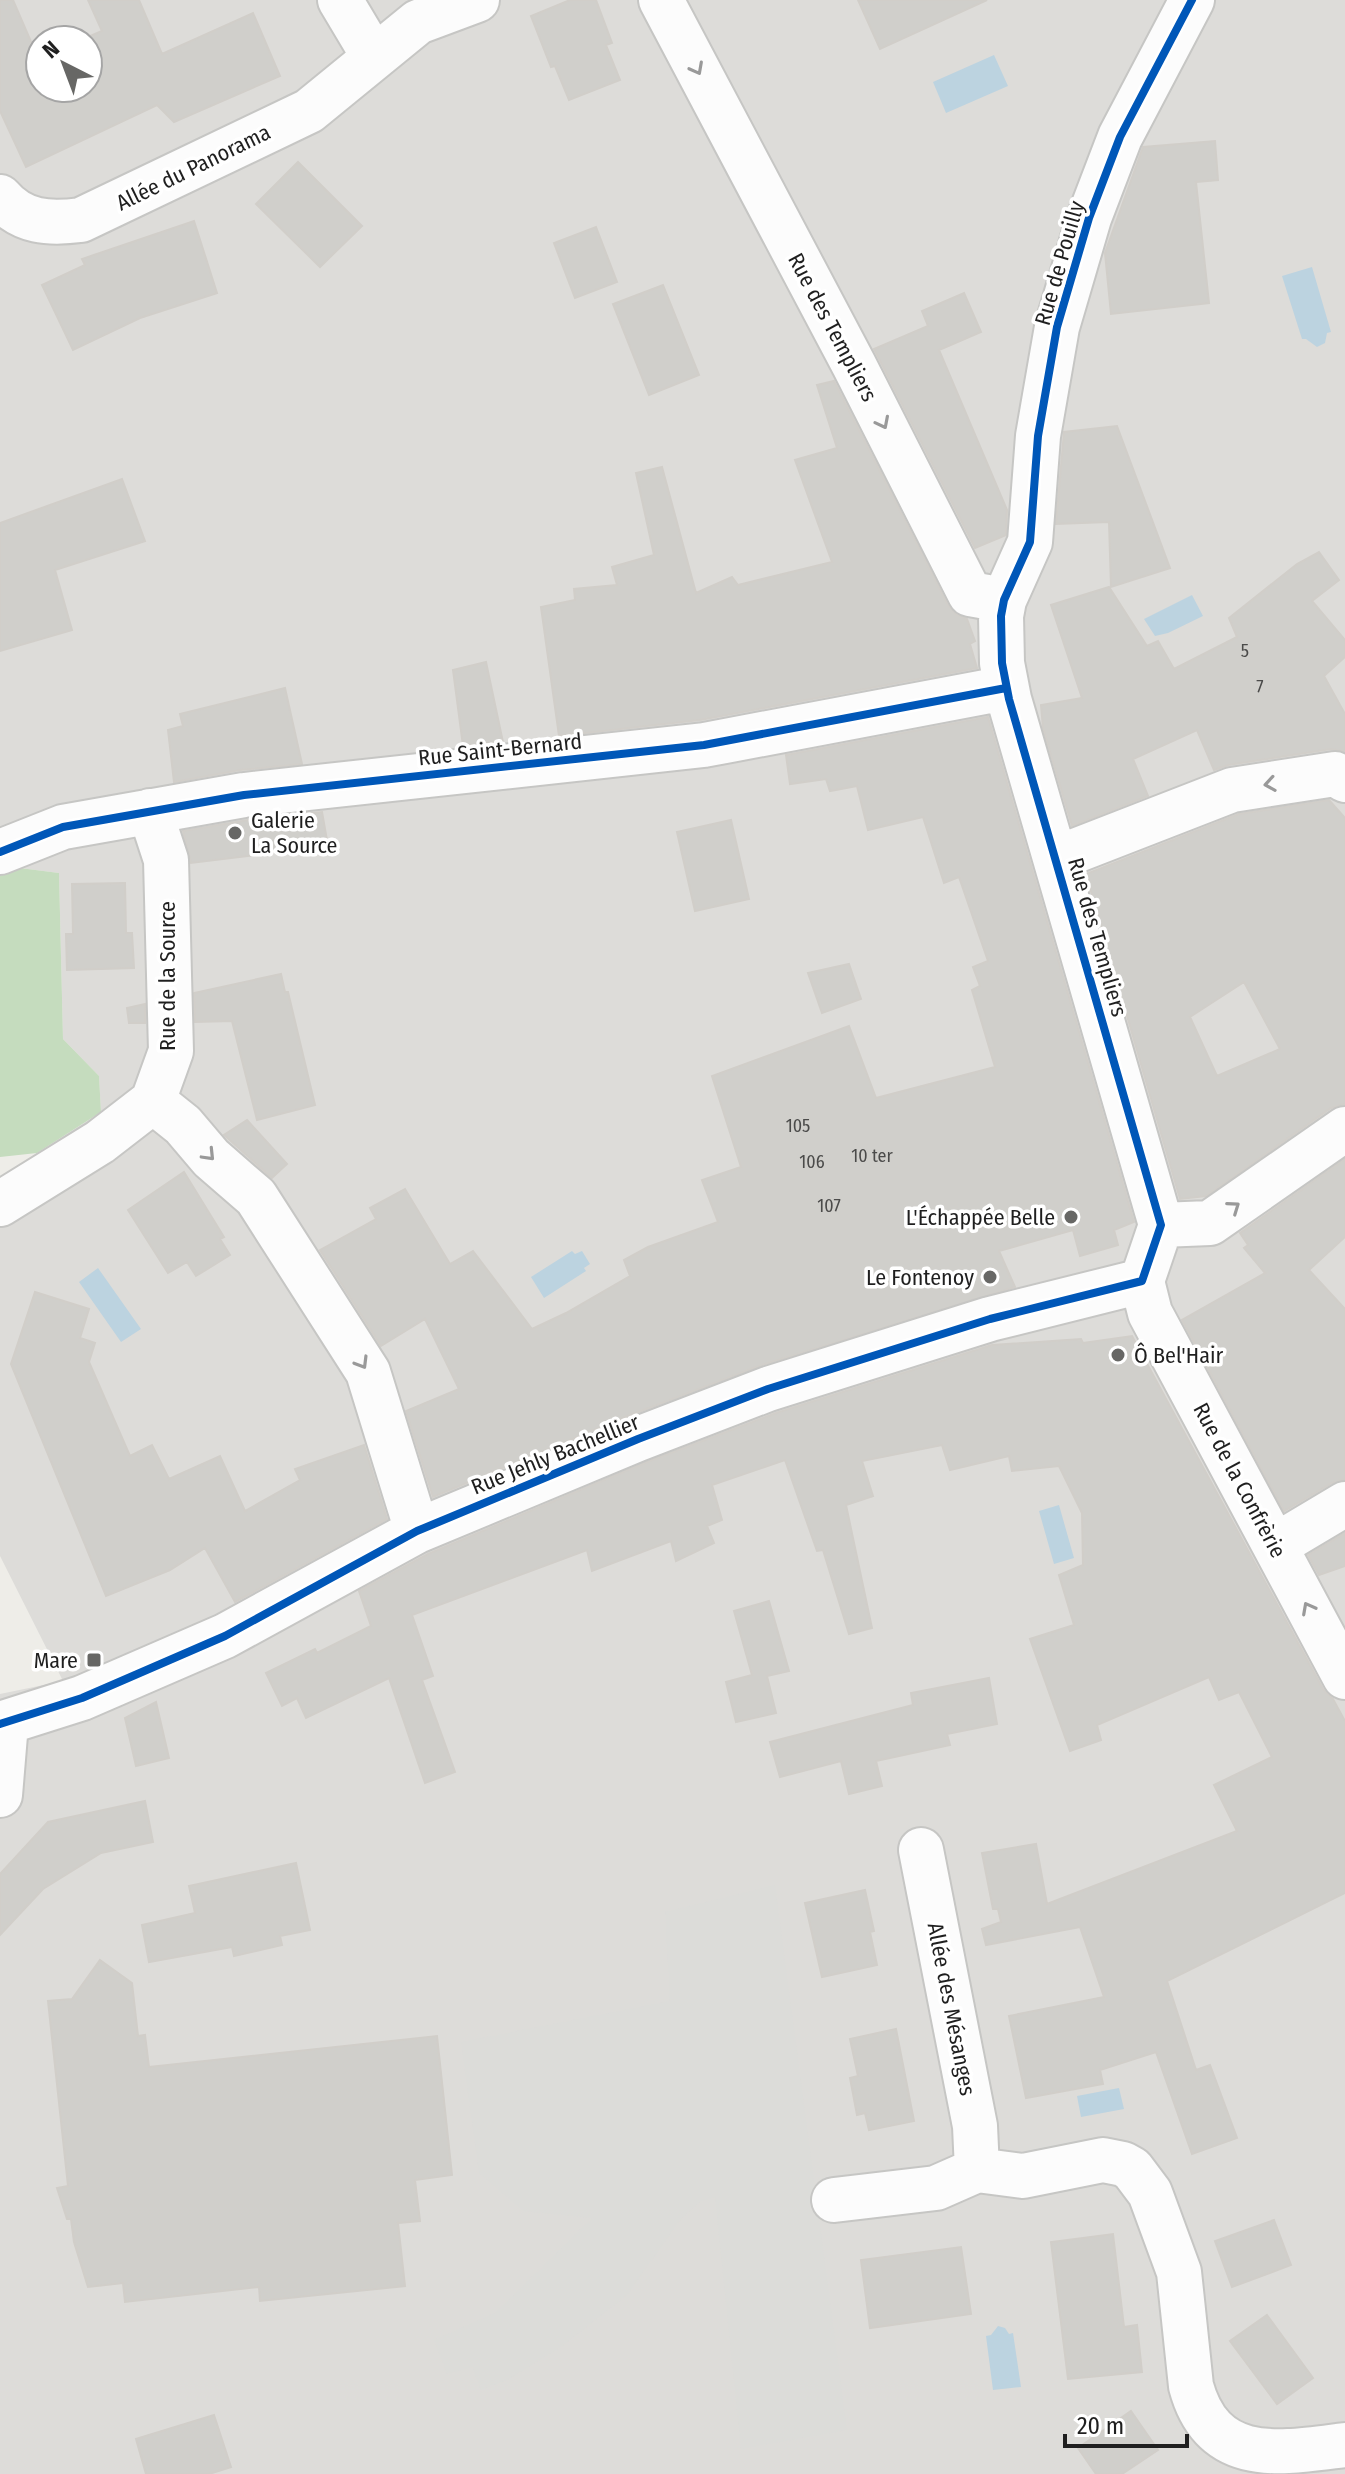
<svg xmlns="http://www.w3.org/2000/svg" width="1345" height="2474" viewBox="0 0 1345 2474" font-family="'Fira Sans Condensed',sans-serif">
	<rect width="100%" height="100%" fill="#eeede8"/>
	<path fill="#dddcd9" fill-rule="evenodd" d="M 0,0 L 1345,0 L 1345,2474 L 0,2474 L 0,1694 L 63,1681 L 0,1556 L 0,1200 L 37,1153 L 101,1112 L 99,1076 L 63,1039 L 59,873 L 12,867 L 0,844 ZM 40,40 L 88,40 L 88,88 L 40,88 Z"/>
	<path fill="#c5dcbe" d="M 12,867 L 59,873 L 63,1039 L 99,1076 L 101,1112 L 37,1153 L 0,1157 L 0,874 Z"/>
	<path fill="#dcdcd9" d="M 775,1885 L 847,2430 L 741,2449 L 715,2197 L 701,2201 L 681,2219 L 627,2295 L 561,2347 L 505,2381 L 481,2390 L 472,2367 L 447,2374 L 434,2340 L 495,2313 L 592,2218 L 523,2211 L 479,2173 L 461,2042 L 670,2001 L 665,1912 Z"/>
	<path fill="#bcd3e0" d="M 994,55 L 1008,86 L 946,113 L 933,82 Z
		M 1312,267 L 1331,332 L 1327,333 L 1325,343 L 1317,347 L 1306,339 L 1302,339 L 1282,276 Z
		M 1192,595 L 1203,616 L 1168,633 L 1155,636 L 1144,619 Z
		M 572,1251 L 575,1254 L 582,1251 L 590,1264 L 584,1268 L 586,1271 L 544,1298 L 531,1277 Z
		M 98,1268 L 141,1329 L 121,1342 L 79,1282 Z
		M 1059,1505 L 1074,1558 L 1054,1564 L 1039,1511 Z
		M 1119,2088 L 1124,2109 L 1081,2117 L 1077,2096 Z
		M 998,2326 L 1005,2328 L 1009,2334 L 1013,2333 L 1021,2387 L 993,2390 L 986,2336 L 991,2335 Z"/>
	<path fill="#d0cfcb" stroke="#d1cec9" stroke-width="2" fill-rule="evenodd" d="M 0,0 L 13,0 L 38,58 L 40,57 L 40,88 L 88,88 L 88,40 L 81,40 L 102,31 L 88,0 L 139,0 L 162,54 L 253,13 L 280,76 L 174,122 L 157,105 L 26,167 L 0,111 Z
		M 570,0 L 596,0 L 612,43 L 606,45 L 620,80 L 569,100 L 555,66 L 551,67 L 531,16 Z
		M 858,0 L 987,0 L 880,49 Z
		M 1215,141 L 1218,180 L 1196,182 L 1209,303 L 1111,314 L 1105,253 L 1143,147 Z
		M 298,162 L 362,226 L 320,267 L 256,204 Z
		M 194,221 L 217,293 L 140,318 L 73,350 L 42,285 L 85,265 L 82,259 Z
		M 596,227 L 617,282 L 575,298 L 554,243 Z
		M 663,285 L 699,375 L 649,395 L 613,304 Z
		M 964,293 L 981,332 L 939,350 L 1007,510 L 1006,535 L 975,548 L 874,349 L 928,326 L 922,311 Z
		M 834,381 L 948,605 L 956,614 L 967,619 L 975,641 L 970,644 L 977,668 L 700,720 L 559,736 L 541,607 L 575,600 L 574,589 L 617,585 L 612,567 L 654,555 L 636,473 L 662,467 L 696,593 L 732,577 L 738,585 L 832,562 L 795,460 L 837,448 L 817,385 Z
		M 1117,426 L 1170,568 L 1111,587 L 1109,522 L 1056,524 L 1064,432 Z
		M 122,479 L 145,541 L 55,570 L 72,630 L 0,651 L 0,523 Z
		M 1319,552 L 1339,580 L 1312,601 L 1345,640 L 1345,657 L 1324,676 L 1345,714 L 1345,752 L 1331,749 L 1228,765 L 1214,770 L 1197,730 L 1133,759 L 1148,796 L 1072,826 L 1043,728 L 1041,705 L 1082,698 L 1051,605 L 1109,587 L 1147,646 L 1158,641 L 1174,669 L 1237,637 L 1229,618 L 1297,564 Z
		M 486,662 L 503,742 L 463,746 L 453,670 Z
		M 285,688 L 302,764 L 240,770 L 174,782 L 168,730 L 183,726 L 180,714 Z
		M 988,717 L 1134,1222 L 1114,1230 L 1118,1245 L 1080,1256 L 1073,1230 L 999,1251 L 1015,1287 L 759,1366 L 628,1416 L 433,1497 L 406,1411 L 459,1389 L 425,1319 L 381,1346 L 320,1250 L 376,1219 L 370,1208 L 405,1189 L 450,1264 L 473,1251 L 532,1329 L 566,1313 L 630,1276 L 624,1260 L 648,1247 L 718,1222 L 702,1180 L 741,1167 L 712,1076 L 849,1026 L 876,1098 L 995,1067 L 972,990 L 980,986 L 973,967 L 988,961 L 959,877 L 944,883 L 923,817 L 868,830 L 857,786 L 830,791 L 826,779 L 790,784 L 786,755 Z
		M 1329,800 L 1345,818 L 1345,1104 L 1331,1108 L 1206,1196 L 1180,1199 L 1086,874 L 1239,814 ZM 1244,982 L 1280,1049 L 1217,1076 L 1190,1017 Z
		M 322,812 L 328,846 L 191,863 L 183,831 L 248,820 Z
		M 731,820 L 749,899 L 695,911 L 677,832 Z
		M 125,883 L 126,933 L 132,933 L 134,968 L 67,970 L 66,934 L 73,934 L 72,884 Z
		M 849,964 L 861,999 L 822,1013 L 808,973 Z
		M 281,974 L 285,992 L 288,992 L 315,1105 L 257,1120 L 232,1021 L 195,1022 L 194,993 Z
		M 145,1004 L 145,1023 L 129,1023 L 127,1008 Z
		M 247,1120 L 287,1164 L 272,1178 L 224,1135 Z
		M 1345,1159 L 1345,1237 L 1309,1270 L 1345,1309 L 1345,1479 L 1332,1483 L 1284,1511 L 1182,1320 L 1265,1273 L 1244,1248 L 1248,1245 L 1240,1233 Z
		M 184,1172 L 224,1237 L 220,1239 L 230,1255 L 196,1276 L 187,1262 L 168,1273 L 128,1210 Z
		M 35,1292 L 89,1309 L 80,1338 L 95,1343 L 89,1362 L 130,1456 L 152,1445 L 169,1479 L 220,1456 L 245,1511 L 300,1480 L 295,1469 L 364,1445 L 387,1519 L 235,1602 L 205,1548 L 170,1570 L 106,1596 L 11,1364 Z
		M 1132,1336 L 1323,1689 L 1333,1699 L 1345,1721 L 1345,1893 L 1167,1981 L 1196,2070 L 1210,2065 L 1237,2138 L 1192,2154 L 1156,2052 L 1100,2070 L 1103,2084 L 1026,2098 L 1009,2016 L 1104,1997 L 1080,1927 L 986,1945 L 982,1929 L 1001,1922 L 998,1909 L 993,1909 L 982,1853 L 1036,1844 L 1047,1904 L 1237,1831 L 1214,1785 L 1272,1757 L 1239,1692 L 1219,1700 L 1209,1677 L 1097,1725 L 1101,1740 L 1070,1751 L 1030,1639 L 1074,1625 L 1059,1575 L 1083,1565 L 1082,1513 L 1059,1466 L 1012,1471 L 1009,1456 L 950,1470 L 942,1445 L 862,1461 L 873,1496 L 846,1505 L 872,1628 L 849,1634 L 823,1550 L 817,1551 L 785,1460 L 712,1485 L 722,1520 L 707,1526 L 714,1543 L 676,1561 L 671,1541 L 592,1571 L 587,1550 L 412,1615 L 433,1676 L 422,1680 L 455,1772 L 425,1783 L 389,1678 L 306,1718 L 297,1698 L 282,1706 L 266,1673 L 315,1649 L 317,1653 L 371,1626 L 359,1591 L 428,1554 L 647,1462 L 776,1413 L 992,1345 L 1081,1339 L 1083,1343 Z
		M 1345,1533 L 1345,1566 L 1319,1575 L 1308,1555 Z
		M 769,1601 L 789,1671 L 767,1676 L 776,1713 L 736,1722 L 726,1682 L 752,1675 L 734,1611 Z
		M 989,1678 L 997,1724 L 947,1734 L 950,1745 L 876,1761 L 882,1786 L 849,1794 L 841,1761 L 780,1777 L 770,1742 L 913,1705 L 911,1693 Z
		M 156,1702 L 169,1758 L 136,1766 L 125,1718 Z
		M 145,1801 L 153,1842 L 101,1853 L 43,1889 L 0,1935 L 0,1874 L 48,1822 Z
		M 296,1863 L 310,1930 L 280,1936 L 282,1945 L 234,1956 L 232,1947 L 149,1962 L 142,1925 L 195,1913 L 189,1886 Z
		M 865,1890 L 874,1931 L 870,1932 L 877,1965 L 822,1977 L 805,1903 Z
		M 100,1960 L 132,1983 L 138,2036 L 145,2035 L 149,2067 L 437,2036 L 452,2175 L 415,2180 L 420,2221 L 398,2223 L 405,2286 L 260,2301 L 259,2287 L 125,2302 L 123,2283 L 88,2287 L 74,2242 L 71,2219 L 67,2219 L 57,2188 L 68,2186 L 48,2001 L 72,1999 Z
		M 896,2029 L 914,2121 L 869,2130 L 865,2113 L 857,2115 L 850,2078 L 858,2076 L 850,2039 Z
		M 1274,2220 L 1291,2265 L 1232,2287 L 1215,2241 Z
		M 1113,2234 L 1124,2327 L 1137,2325 L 1142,2372 L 1068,2379 L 1051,2242 Z
		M 961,2247 L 971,2314 L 870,2328 L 861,2260 Z
		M 1267,2315 L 1313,2378 L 1277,2404 L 1230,2341 Z
		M 1131,2411 L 1158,2450 L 1122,2474 L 1096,2474 L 1078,2448 Z
		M 214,2415 L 231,2467 L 209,2474 L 146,2474 L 136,2439 Z"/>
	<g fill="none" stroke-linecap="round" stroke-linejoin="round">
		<g stroke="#c6c6c4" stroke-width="48">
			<path id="street" d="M 340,0 L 374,57
				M 661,0 L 854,365 L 970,594 L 1004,600
				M 0,197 C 22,223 49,224 81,220 L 309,111 L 418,22 L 477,0
				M 0,852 L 63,827 L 244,795 L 704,745 L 1006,688
				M 1057,858 L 1232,790 L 1335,774 L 1345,780
				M 153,1101 L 183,1125 L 211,1158 L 256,1197 L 368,1372 L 417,1531
				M 0,1204 L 100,1142 L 153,1101 L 171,1051 L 166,860 L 150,811
				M 1161,1225 L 1210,1223 L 1345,1129
				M 1142,1281 L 1161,1225 L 1009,699 L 1002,663 L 1001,616 L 1004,600 L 1030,542 L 1038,436 L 1057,327 L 1089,218 L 1120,137 L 1192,0
				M 1142,1281 L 1150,1313 L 1345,1677
				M 1275,1546 L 1345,1504
				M 0,1724 L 82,1698 L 225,1636 L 417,1531 L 638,1439 L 768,1389 L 990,1319 L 1142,1281
				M 0,1795 L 6,1723
				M 921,1850 L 975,2126 L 977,2170 L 1023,2176 L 1103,2160 L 1123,2164 L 1132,2169 L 1150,2193 L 1179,2272 L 1191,2386 C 1213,2467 1280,2453 1345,2445
				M 834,2200 L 936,2188 L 977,2170"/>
		</g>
		<use href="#street" stroke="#fcfcfc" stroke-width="44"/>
		<g stroke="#fff" stroke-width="13">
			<path id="cycleway" d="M 0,852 L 63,827 L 244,795 L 704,745 L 1006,688
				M 0,1724 L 82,1698 L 225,1636 L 417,1531 L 638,1439 L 768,1389 L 990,1319 L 1142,1281 L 1161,1225 L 1009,699 L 1002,663 L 1001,616 L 1004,600 L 1030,542 L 1038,436 L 1057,327 L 1089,218 L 1120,137 L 1192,0"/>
		</g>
		<use href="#cycleway" stroke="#0057b8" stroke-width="8"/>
	</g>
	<defs><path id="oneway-chevron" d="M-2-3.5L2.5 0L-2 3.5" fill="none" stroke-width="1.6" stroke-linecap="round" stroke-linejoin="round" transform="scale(2)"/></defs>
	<g stroke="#999">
		<use href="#oneway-chevron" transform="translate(697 69) rotate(62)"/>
		<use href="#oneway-chevron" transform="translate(883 423) rotate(63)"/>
		<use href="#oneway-chevron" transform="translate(1270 784) rotate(171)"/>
		<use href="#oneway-chevron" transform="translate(209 1155) rotate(46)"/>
		<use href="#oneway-chevron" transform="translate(1234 1207) rotate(-35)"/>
		<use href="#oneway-chevron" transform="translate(362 1363) rotate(59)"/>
		<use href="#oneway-chevron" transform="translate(1308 1608) rotate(-118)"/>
	</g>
	<g fill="#676765" stroke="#fff" stroke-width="3">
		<circle cx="235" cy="833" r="8"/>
		<circle cx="1071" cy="1217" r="8"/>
		<circle cx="990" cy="1277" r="8"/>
		<circle cx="1118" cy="1355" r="8"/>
		<rect x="86" y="1652" width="16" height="16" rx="4"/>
	</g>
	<g text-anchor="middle" stroke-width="7" stroke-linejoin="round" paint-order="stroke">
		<g font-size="18" fill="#4b4b4a">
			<text x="1245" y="657">5</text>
			<text x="1260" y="693">7</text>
			<text x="798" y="1132">105</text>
			<text x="872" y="1162">10 ter</text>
			<text x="812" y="1168">106</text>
			<text x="829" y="1212">107</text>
		</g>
		<g font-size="22" fill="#1f1f1f" stroke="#fff">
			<text transform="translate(193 167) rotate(-26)" y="8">Allée du Panorama</text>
			<text transform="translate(1059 263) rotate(-74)" y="8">Rue de Pouilly</text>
			<text transform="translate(833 327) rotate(62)" y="8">Rue des Templiers</text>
			<text transform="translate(500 749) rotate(-6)" y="8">Rue Saint-Bernard</text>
			<text transform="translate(1098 937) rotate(74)" y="8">Rue des Templiers</text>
			<text transform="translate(167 976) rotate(-90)" y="8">Rue de la Source</text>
			<text transform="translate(555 1454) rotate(-22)" y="8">Rue Jehly Bachellier</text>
			<text transform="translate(1240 1480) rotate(62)" y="8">Rue de la Confrèrie</text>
			<text transform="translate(952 2009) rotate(79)" y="8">Allée des Mésanges</text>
		</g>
		<g font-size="22" fill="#1f1f1f" stroke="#fff" text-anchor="end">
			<text x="251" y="828" text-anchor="start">Galerie<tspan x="251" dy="25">La Source</tspan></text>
			<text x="1055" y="1225">L'Échappée Belle</text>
			<text x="974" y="1285">Le Fontenoy</text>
			<text x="1134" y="1363" text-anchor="start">Ô Bel'Hair</text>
			<text x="78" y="1668">Mare</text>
		</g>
	</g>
	<g transform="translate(64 64) rotate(318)"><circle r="38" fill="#ffffff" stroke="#a5a5a5" stroke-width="2"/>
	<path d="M0-6L14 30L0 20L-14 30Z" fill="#676765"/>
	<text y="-12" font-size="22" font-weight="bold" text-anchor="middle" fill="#1f1f1f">N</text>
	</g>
	<path d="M1065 2434v12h122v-12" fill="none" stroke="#1f1f1f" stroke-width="4"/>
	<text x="1077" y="2434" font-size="24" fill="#1f1f1f" stroke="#ffffff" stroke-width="6" paint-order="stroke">20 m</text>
</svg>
